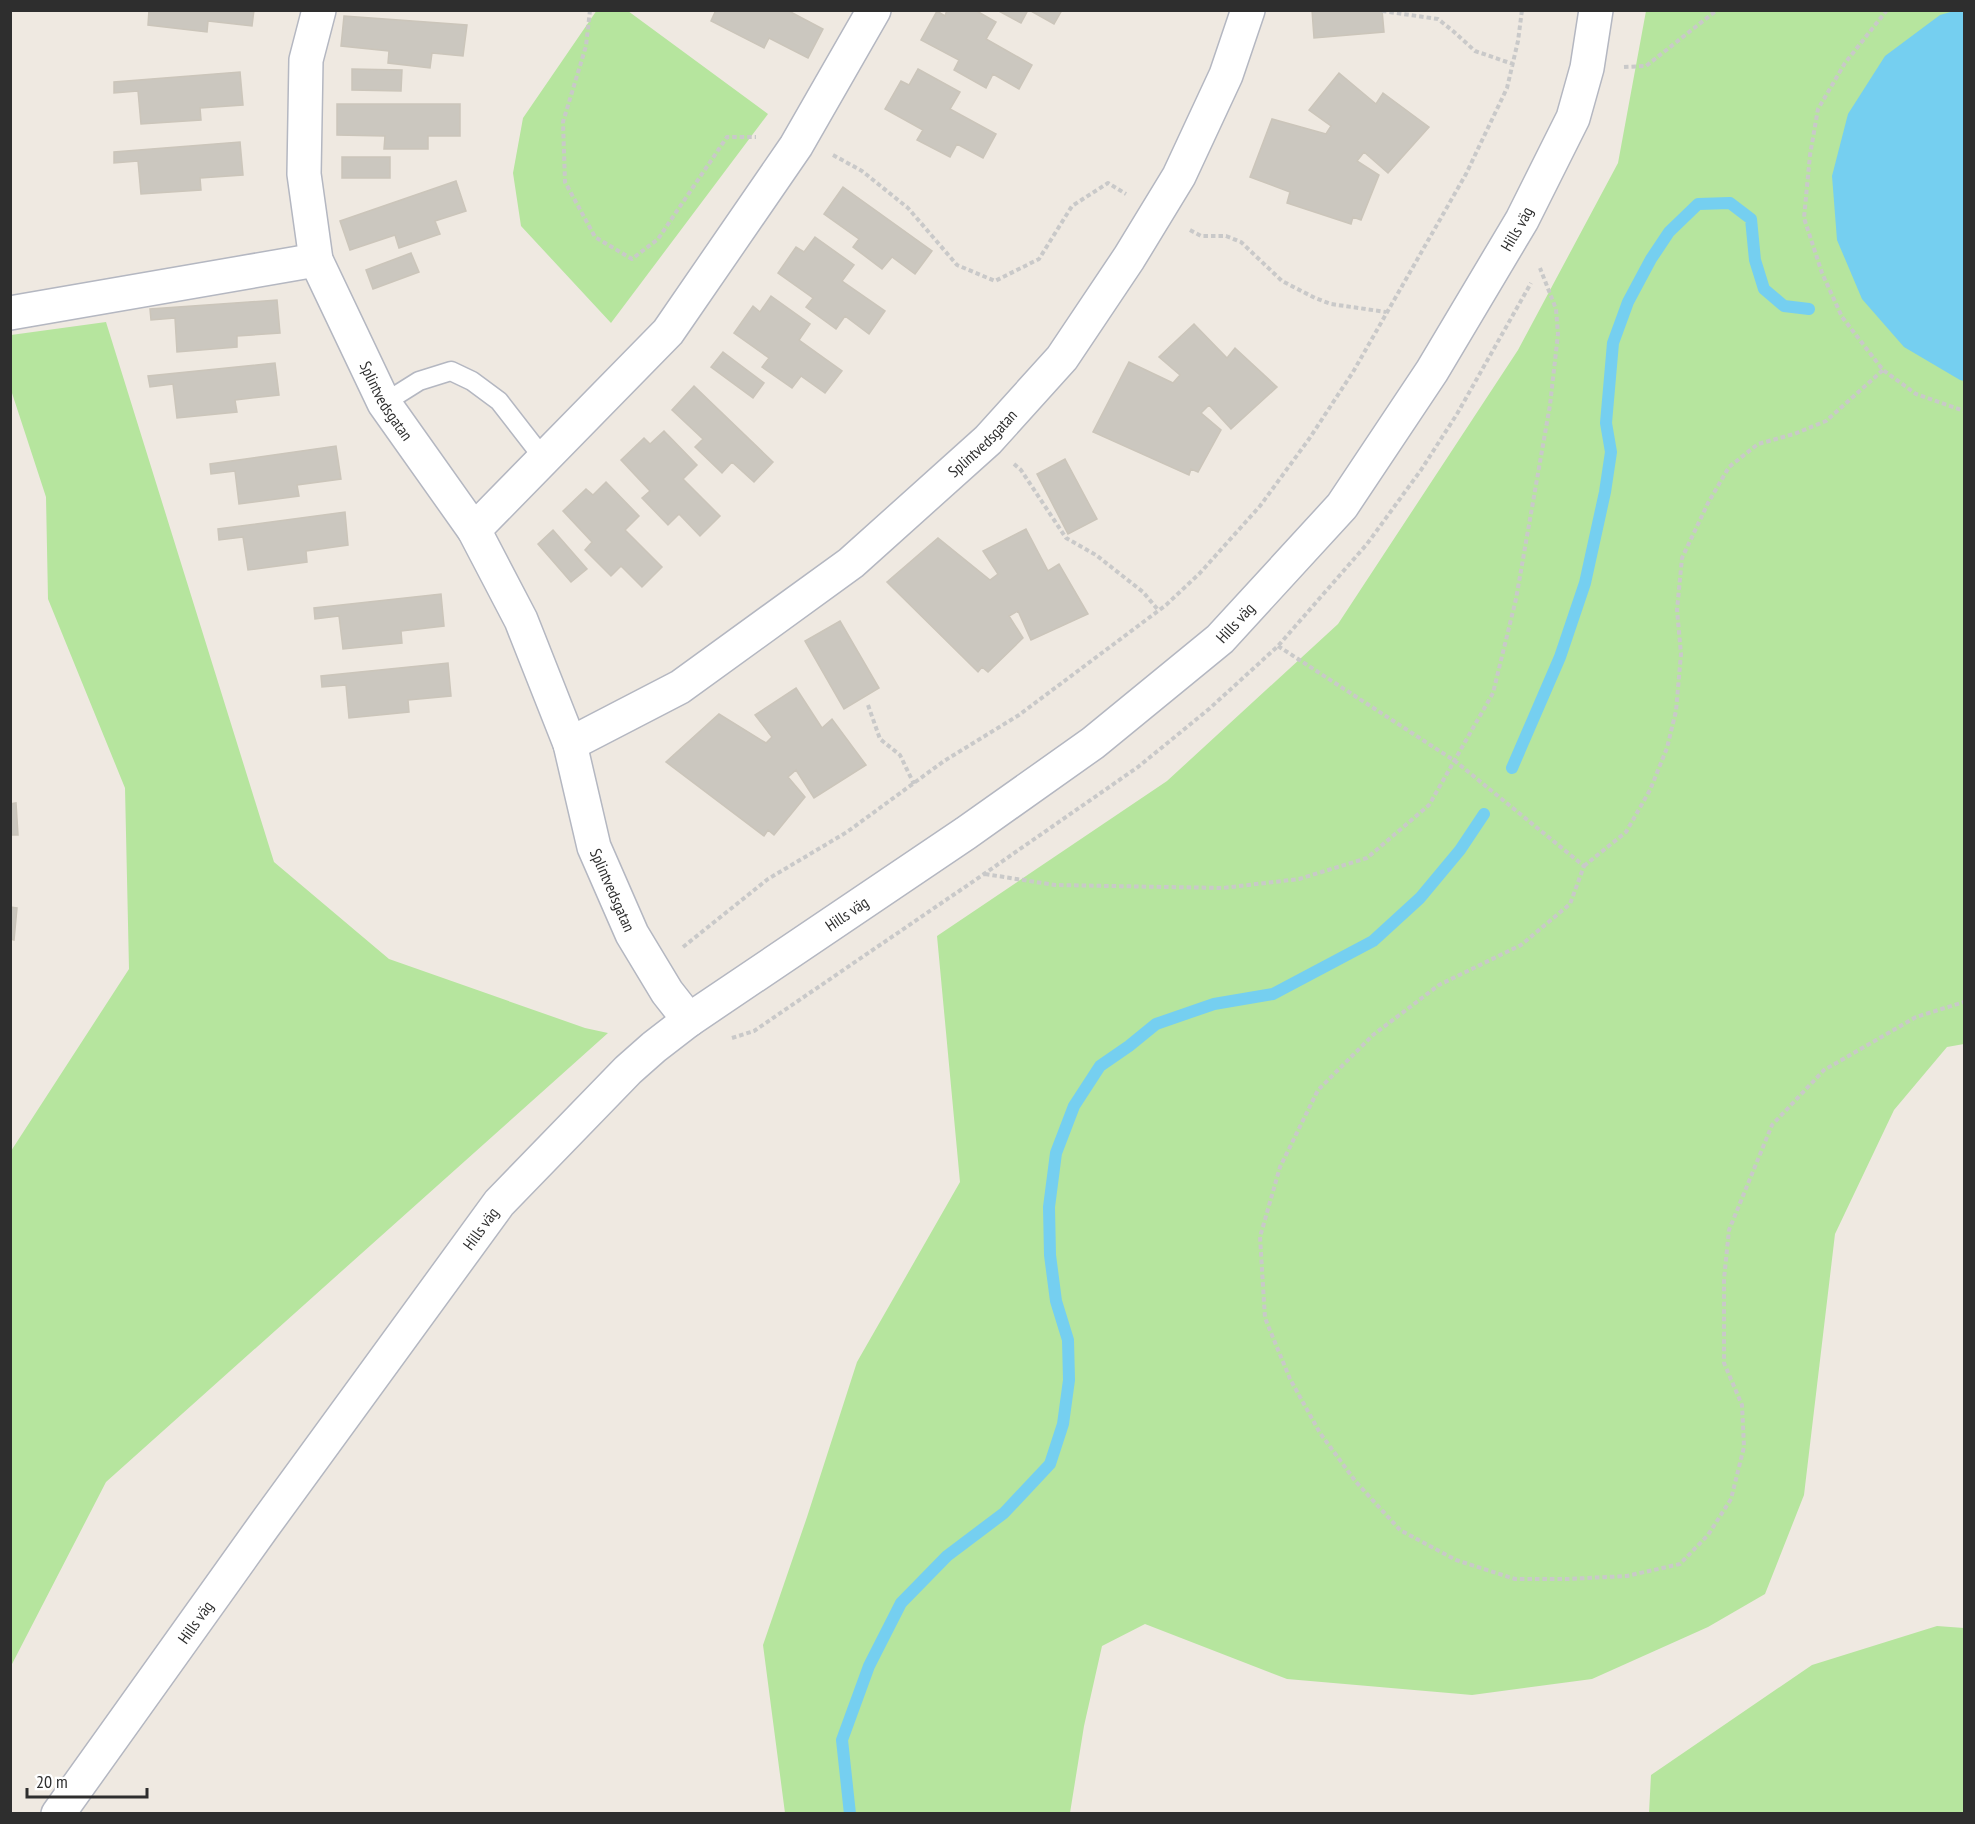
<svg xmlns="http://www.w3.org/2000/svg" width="1975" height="1824" viewBox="0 0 1975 1824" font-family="'PT Sans Narrow',sans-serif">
	<rect width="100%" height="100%" fill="#efe9e1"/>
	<path fill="#b6e59e" d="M 597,10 L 628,11 L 768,114 L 611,323 L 521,226 L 513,173 L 523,118 Z
		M 1646,11 L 1964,11 L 1964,1044 L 1947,1047 L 1894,1110 L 1835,1234 L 1804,1495 L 1765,1594 L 1708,1627 L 1592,1679 L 1472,1695 L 1287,1679 L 1145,1624 L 1102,1646 L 1084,1726 L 1070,1813 L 785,1813 L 763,1645 L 807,1517 L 857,1362 L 960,1182 L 937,936 L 1167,781 L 1338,624 L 1518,350 L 1618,163 Z
		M 106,322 L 274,862 L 389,959 L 585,1028 L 608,1033 L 106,1482 L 11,1666 L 11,1151 L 129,969 L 125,788 L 48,599 L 46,497 L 11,390 L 11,335 Z
		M 1937,1626 L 1964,1628 L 1964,1813 L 1649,1813 L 1651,1775 L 1812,1665 Z"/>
	<path fill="#75cff0" d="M 1954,11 L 1964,11 L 1964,381 L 1960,380 L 1904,347 L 1862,299 L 1837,240 L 1832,176 L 1848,114 L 1885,56 L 1940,15 Z"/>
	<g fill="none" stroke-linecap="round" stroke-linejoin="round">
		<path stroke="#75cff0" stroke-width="12" d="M 1512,768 L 1560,657 L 1585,583 L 1605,492 L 1611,452 L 1606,423 L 1613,343 L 1628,302 L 1651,259 L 1669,232 L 1698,204 L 1730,203 L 1751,219 L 1755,260 L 1764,289 L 1784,306 L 1809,309
			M 850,1814 L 842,1740 L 869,1666 L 901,1603 L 947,1556 L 1004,1513 L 1050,1464 L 1063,1424 L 1069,1380 L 1068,1340 L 1056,1301 L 1050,1255 L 1049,1207 L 1056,1153 L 1074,1106 L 1100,1066 L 1129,1046 L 1156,1024 L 1214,1004 L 1273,994 L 1373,941 L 1420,898 L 1460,850 L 1484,814"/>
	</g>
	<path fill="#cbc7bf" stroke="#cbc5ba" stroke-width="1.5" d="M 149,10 L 254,10 L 252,26 L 208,21 L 207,32 L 148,25 Z
		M 716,10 L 787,10 L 823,29 L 808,58 L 769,38 L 764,48 L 711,21 Z
		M 947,10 L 975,10 L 996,22 L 986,39 L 1032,65 L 1019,89 L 993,74 L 986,88 L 954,70 L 959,60 L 921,40 L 937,11 L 945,16 Z
		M 997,10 L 1028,10 L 1021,23 Z
		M 1029,10 L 1062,10 L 1054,24 Z
		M 1312,10 L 1382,10 L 1384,32 L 1314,38 Z
		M 344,16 L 467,25 L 463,56 L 432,53 L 430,68 L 388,63 L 389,51 L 341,46 Z
		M 352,69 L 402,70 L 401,91 L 352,90 Z
		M 918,69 L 960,92 L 950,109 L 996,134 L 983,158 L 957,144 L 950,157 L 917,140 L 923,130 L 885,109 L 901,81 L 909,85 Z
		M 240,72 L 243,105 L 200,108 L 201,120 L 141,124 L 138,91 L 114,93 L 114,82 Z
		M 1339,73 L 1376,104 L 1383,93 L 1429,127 L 1388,173 L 1364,152 L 1357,161 L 1379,175 L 1361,220 L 1353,217 L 1351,224 L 1287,203 L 1290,192 L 1250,177 L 1272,119 L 1326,134 L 1331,126 L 1309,110 Z
		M 337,104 L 460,104 L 460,136 L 428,136 L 428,149 L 384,149 L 385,136 L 337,135 Z
		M 240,142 L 243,175 L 200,178 L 201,190 L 141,194 L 138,161 L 114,163 L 114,152 Z
		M 342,157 L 390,157 L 390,178 L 342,178 Z
		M 456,181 L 466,211 L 435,221 L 440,234 L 399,248 L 395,235 L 350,250 L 340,221 Z
		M 843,187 L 932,251 L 915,274 L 892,257 L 882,269 L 853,247 L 859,239 L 824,214 Z
		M 815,237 L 854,265 L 842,281 L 885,311 L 869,334 L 845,316 L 836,329 L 806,307 L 813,298 L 778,273 L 796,247 L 804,252 Z
		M 411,253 L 419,272 L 373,289 L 366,270 Z
		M 771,296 L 810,324 L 799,340 L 842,371 L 825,393 L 801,376 L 792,388 L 762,367 L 769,358 L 734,333 L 753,306 L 760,312 Z
		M 277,300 L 280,333 L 237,336 L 237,347 L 177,352 L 175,318 L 151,320 L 150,309 Z
		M 1194,324 L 1227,358 L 1235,348 L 1277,387 L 1231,429 L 1209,405 L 1201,413 L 1221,430 L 1198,472 L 1191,469 L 1189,475 L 1093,432 L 1129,362 L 1173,383 L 1180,375 L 1159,357 Z
		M 723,352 L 764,383 L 753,398 L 711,367 Z
		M 275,363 L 279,395 L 235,400 L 237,412 L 177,418 L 173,384 L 150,387 L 148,376 Z
		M 694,386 L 773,462 L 754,482 L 732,462 L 722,473 L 695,447 L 703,439 L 672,410 Z
		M 664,431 L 697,465 L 683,479 L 720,516 L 700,536 L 679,514 L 668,525 L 642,498 L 650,491 L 621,460 L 644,438 L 650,444 Z
		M 336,446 L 341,479 L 297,485 L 299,496 L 239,504 L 235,471 L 211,474 L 210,464 Z
		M 1065,459 L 1097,519 L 1068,534 L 1037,474 Z
		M 606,482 L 639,516 L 625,530 L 662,567 L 642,587 L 621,566 L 611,576 L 585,550 L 592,542 L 563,511 L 586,489 L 593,495 Z
		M 345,512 L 348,545 L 306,551 L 307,562 L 248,570 L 243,537 L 219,540 L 218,529 Z
		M 1026,529 L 1048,571 L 1059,564 L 1088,614 L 1031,640 L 1018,611 L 1009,616 L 1023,638 L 988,672 L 982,667 L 978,672 L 887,582 L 938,538 L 990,580 L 998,574 L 983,551 Z
		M 553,530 L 587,569 L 571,582 L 538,544 Z
		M 441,594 L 444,626 L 401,631 L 402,643 L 343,649 L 339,616 L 315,619 L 314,608 Z
		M 840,621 L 879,688 L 844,709 L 805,641 Z
		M 448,663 L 451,696 L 408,700 L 409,712 L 349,718 L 346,685 L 322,687 L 321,676 Z
		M 796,688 L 822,728 L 832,719 L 866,765 L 814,798 L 796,770 L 788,777 L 805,797 L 774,835 L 768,830 L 764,836 L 666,762 L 719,714 L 766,743 L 772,737 L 755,715 Z
		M 16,803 L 18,835 L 10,835 L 10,804 Z
		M 10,907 L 17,908 L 14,940 L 10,939 Z"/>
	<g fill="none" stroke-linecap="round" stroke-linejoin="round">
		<g stroke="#b4b7c1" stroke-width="21">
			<path id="lane" d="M 384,403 L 419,381 L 451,371 L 472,381 L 499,401 L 544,459"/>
		</g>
		<g stroke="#b4b7c1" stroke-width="36">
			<g id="street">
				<path id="s1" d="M 319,10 L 306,60 L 304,174 L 316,260 L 384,403 L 474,530 L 521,620 L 570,744 L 594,847 L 632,934 L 667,992 L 689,1020"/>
				<path d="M 10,313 L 316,260"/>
				<path d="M 474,530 L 668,332 L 796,146 L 874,10"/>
				<path id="s2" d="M 570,744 L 680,687 L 851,563 L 988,440 L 1062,358 L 1129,258 L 1179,176 L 1226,75 L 1248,10"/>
				<path id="s3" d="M 58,1814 L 263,1527 L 499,1203 L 628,1070 L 654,1047 L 689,1020 L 966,833 L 1093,743 L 1220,639 L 1342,506 L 1432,371 L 1522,220 L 1573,118 L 1587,68 L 1596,10"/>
			</g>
		</g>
		<path stroke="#c9c9c9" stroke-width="4" stroke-dasharray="4.5 3" stroke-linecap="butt" d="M 590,10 L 586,46 L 563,122 L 565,182 L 595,237 L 632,259 L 658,239 L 727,137 L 756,137
			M 1887,10 L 1845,63 L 1818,109 L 1810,155 L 1804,218 L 1822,273 L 1842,317 L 1883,370 L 1916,394 L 1964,411
			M 1382,11 L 1438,19 L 1453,31 L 1475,51 L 1513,64
			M 1624,67 L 1646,66 L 1717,10
			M 833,155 L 862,171 L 908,208 L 957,265 L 995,281 L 1039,259 L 1072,206 L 1108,183 L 1126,194
			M 1190,230 L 1201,236 L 1226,236 L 1241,242 L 1282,281 L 1315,298 L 1331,304 L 1386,312
			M 1014,464 L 1021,470 L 1066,538 L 1096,555 L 1143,592 L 1159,611
			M 1278,646 L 1455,761 L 1584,866 L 1570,904 L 1521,945 L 1439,985 L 1373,1035 L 1318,1090 L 1280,1167 L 1260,1237 L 1265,1318 L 1290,1379 L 1320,1433 L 1356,1482 L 1400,1530 L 1456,1560 L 1515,1579 L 1567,1579 L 1627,1576 L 1680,1564 L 1708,1535 L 1731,1499 L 1744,1447 L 1742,1405 L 1724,1363 L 1724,1279 L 1729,1230 L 1772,1125 L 1824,1070 L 1916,1017 L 1964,1002
			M 868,705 L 880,739 L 900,755 L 914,784
			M 1584,866 L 1626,832 L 1650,790 L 1667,748 L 1676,711 L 1681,654 L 1677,610 L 1682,558 L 1708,503 L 1729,467 L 1758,444 L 1794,434 L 1826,421 L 1883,370
			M 985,874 L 1055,885 L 1223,888 L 1299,879 L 1367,858 L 1429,805 L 1493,693 L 1516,599 L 1550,405 L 1558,334 L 1556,309 L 1540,268
			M 683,947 L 768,879 L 847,832 L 944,761 L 1019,715 L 1166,605 L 1200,573 L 1260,506 L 1309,439 L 1353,372 L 1466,174 L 1507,88 L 1518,41 L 1522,10
			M 732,1038 L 754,1031 L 984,874 L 1138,767 L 1209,709 L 1278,646 L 1367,544 L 1421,470 L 1457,414 L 1531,283"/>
		<use href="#lane" stroke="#fff" stroke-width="18"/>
		<use href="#street" stroke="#fff" stroke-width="33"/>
	</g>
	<g text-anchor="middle" stroke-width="5" stroke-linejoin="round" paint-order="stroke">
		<g font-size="16" fill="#2e2e2e" stroke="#fff">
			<text dy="6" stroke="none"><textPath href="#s3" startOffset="2180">Hills väg</textPath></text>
			<text dy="6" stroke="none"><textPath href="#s1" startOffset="410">Splintvedsgatan</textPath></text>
			<text dy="6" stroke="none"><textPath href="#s2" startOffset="513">Splintvedsgatan</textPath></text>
			<text dy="6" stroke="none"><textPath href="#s3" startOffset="1694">Hills väg</textPath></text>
			<text dy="6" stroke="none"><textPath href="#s1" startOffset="954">Splintvedsgatan</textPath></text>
			<text dy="6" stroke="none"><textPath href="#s3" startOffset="1208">Hills väg</textPath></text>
			<text dy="6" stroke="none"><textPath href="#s3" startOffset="722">Hills väg</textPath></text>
			<text dy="6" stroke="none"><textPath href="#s3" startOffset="236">Hills väg</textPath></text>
		</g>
	</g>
	<rect width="1975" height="1824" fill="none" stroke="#2e2e2e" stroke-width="24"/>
	<path d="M27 1788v9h120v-9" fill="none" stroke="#2e2e2e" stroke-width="3"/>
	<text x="36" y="1788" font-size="18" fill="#2e2e2e" stroke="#ffffff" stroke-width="4.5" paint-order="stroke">20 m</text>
</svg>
